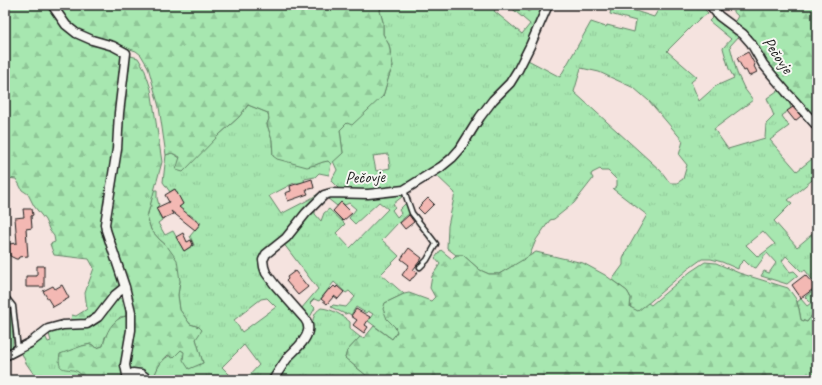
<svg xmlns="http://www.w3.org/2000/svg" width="822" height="385" font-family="Caveat,sans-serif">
	<defs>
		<pattern id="grass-tufts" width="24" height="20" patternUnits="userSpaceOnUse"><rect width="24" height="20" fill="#a7e7b0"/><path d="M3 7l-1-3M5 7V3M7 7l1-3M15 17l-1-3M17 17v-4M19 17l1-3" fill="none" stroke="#8fc697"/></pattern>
		<pattern id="forest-firs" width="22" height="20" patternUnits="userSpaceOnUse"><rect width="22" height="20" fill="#a7e7b0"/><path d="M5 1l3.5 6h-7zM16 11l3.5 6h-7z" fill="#8fc697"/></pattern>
	</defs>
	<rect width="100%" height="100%" fill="#f5e3df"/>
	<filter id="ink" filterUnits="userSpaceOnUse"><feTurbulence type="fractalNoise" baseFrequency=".025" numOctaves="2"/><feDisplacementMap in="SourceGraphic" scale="8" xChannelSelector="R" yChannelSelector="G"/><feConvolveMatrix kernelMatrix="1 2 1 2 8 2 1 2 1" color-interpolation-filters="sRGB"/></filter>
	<g filter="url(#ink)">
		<path fill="url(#grass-tufts)" stroke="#628266" fill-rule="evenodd" d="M381,5H499L494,11L522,34L530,24L508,5H523L528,12L537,5H547L523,58L455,152L408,186L376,191H341L331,181L337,170L333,161L343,153L340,130L347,123L383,96L389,76L393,66L389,45L383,34V22L380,11ZM388,154L390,168L376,171L373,156Z
			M612,5H624V6L629,9L654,17L661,5H690L698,9L702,7L708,13L703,17L700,18L667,51L697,77L691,82L699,101L716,86L734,78L729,69L723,48L731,39L709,21L715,15L741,34L730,46L737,73L744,88L753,100L714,129L728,149L765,138L766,124L774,116L767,98L780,89L788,98L791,108L782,116L789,126L770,140L797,171L817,155V176L788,200L792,203L774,221L797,247L817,230V286L805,270L802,272L786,256L782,261L790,272L794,271L798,275L787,284L761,276L764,271L769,273L776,263L767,253L756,268L750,266L744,260L739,265L738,269L722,262L711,259H702L688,269L638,312L630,307L631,298L627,291L612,280L623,265V259L627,250L647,215L613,189L617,186V180L608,171H602L600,169L592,173L591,175L593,178L592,180L574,203L554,219L550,220L536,240L529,257L499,274H489L480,270L463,255H456L447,248L448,226L455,193L435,174L446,166L526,59L560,77L591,22L606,27L607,25L634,32L636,21L610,14ZM581,68L599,72L634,88L649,101L683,141L679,155L687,165L683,179L677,183H670L661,171L574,92ZM763,231L775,244L758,257L746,245Z
			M248,105L268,113L269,119L267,124L272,140L273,156L315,165L322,162L328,161L331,164L329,175L319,173L315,177L304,179L305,183H294L269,196L281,214L310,199L321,192V195L261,263L302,319L306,331L271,380H245L259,365L244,345L222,367L235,380H153C159,361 163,358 181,350L203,363L196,339L199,327L190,324L180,310L178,295L180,281L167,246L160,240L151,230L147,217L154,190H157V198L159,205L156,208L162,220L158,223L165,235L173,231L184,251L194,245L190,236L201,223L189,214L188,216L178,208L183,204L174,189L170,192L163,182L166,155L172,153L180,158L220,134L239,117ZM267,298L276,307L242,332L234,320L261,299Z
			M402,193L403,196L393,204L395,207L392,210L397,217L401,213L399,210L406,203L410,213L398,223L382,240L399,256L381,274L404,294L385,303L387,319L395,327L397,332L392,339L368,321L373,314L368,311L366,313L356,307L351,315L348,313L345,314L331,307L333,305L346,307L355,297L349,291L346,293L334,282L319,301L314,299L310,303L315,308L310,317L307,316L301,309L318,289L283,243L311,212L315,211V214L321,221L324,213L329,209L345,224L336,233L350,248L388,209L379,202L355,224L349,218L356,209L349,203L345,205L341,202L337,206L327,198L328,196Z
			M812,291L816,293H817V309L807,322L801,320L799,309L797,302L801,299L807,306L811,303L805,297Z
			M118,297L121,298L125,306L126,316L120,317L105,337L103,346L97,348L91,344L82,346L77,371L88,380H44L40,375L35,376L26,363L21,351L45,336L48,342L51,341L49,334L61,328L90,327L96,324L101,319Z
			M321,308C332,309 342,315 350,322V329L360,337L347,351L345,358L372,380H276L312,326C313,319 314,312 321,308Z
			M5,312L13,313V346L11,350L5,353Z"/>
		<path fill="url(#forest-firs)" stroke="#628266" d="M5,5H49L61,20L123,55L115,148L103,228L119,279V286L109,296L93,319L76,323L71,319L72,315L76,316L87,309L85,293L94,268L89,259L54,255L50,244L55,242L54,236L50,231L45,220L34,206L28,194L22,190L19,184L16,179L8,178L5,176Z
			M56,5H381L380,11L383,22V34L389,45L393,66L389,76L383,96L352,125L347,123L340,130L343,153L331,164L328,161L323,162L315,165L307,167L277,159L273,156L272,140L267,124L269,119L268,113L248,105L239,117L220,134L183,172L176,170L180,157L172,153L166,155L159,107L148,67L141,55L136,51L130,49L113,42L75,32Z
			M713,5H817V118L812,115L794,96L734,23L738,16L726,5L718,12Z
			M131,56L138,58L144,68L151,89L162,162L147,217L151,230L160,240L167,246L177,260L180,281L178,295L180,310L190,324L199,327L202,330L196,339L203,363L189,369L183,360L184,352L181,350L173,358L168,355C160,362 156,370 153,380L140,370L129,369V362L134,341L135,325L127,282L110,227L109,217L119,167L123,106L128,62Z
			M441,250L452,259L456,255H463L480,270L489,274H499L536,252L583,263L605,275L627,291L631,298L630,307L638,311L648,303L651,305L690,272L705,262L716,263L739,273L788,288L796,299L799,309L801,320L807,322L817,309V380H372L345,358L347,351L360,337L362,338L365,337L374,326L392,339L397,332L395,327L387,319L383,309L385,303L404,294L409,293L431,301L435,297L430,288L432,276L440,264L435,258Z
			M126,316L129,330L125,380C119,380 92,381 88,380C84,378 81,374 78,372C68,366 56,375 60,354L82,346L91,344L97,348L103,346C106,333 112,319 126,316Z"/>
		<path fill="#f3b8b3" stroke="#1c1c1c" d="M748,52L755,65L754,66L757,72L749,76L746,70L744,71L737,58Z
			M793,107L801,116L795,121L787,111Z
			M312,179L314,188L306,190L308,194L288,201L285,193L291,191L290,186Z
			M175,189L183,204L179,207L200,224L195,230L171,211L173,214L162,219L156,208L169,202L165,195Z
			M428,198L434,204L424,214L418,208Z
			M341,202L352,213L343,221L333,211Z
			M23,209H32L33,215L31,216L32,228L26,229L28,256L19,257L18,259H16L10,256L9,244L17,243L15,218L24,217Z
			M409,215L414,222L405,229L400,223Z
			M183,233L187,242L191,240L193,245L184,251L176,237Z
			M409,248L422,258L413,270L418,272L413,278H412L410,281L402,275L409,265L401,259Z
			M37,266H44V287H26V276H37Z
			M295,271L308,287L298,295L286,281L288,279L287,277Z
			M805,275L816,287L801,298L792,285Z
			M62,285L69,298L53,307L43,291L53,286L55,289Z
			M334,286L336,288L337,286L344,292L338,299L334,296L327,304L321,299L329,289L330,290Z
			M356,309L370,317L365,325L368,327L364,333L353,325L357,320L351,316Z"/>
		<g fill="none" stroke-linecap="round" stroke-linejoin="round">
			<defs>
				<path id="lane" d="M404,190L407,199L412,213L436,244L427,260L420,267
					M5,296L13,306L18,349"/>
				<path id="street" d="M52,5L66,25L76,33L92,40L113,46L126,53L119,113L117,149L105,224L106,230L125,287L131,312V330L125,365L128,380
					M710,5L719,16L743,34L751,43L763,64L772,75L789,95L817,126
					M5,356L30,343L48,329L63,325L87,324L98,317L115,295L125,287
					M127,378L133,373L141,374L149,380
					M273,380C278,372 283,364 289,356C296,349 306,341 308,331C309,326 308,323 305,319L275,285L266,273L264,267L263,260L266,254L286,238L306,213L324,195L331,193L368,194L404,190L441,167L452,158L460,149L480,117L493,100L510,83L518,70L530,46L548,5"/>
			</defs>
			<use href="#lane" stroke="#1c1c1c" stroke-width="7"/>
			<use href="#street" stroke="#1c1c1c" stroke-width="11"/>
			<use href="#lane" stroke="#f6f6f2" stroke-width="4"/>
			<use href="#street" stroke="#f6f6f2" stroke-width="8"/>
		</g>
	</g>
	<g text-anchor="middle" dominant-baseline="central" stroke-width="4" stroke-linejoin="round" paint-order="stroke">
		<g font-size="17" fill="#1c1c1c" stroke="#f6f6f2">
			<text transform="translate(778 55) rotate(55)">Pečovje</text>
			<text transform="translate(365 177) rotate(-2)">Pečovje</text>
		</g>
	</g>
	<rect width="822" height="385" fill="none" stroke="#f6f6f2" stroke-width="20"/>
	<rect x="10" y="10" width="802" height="365" fill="none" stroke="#1c1c1c" stroke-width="1.5" filter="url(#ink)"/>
</svg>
